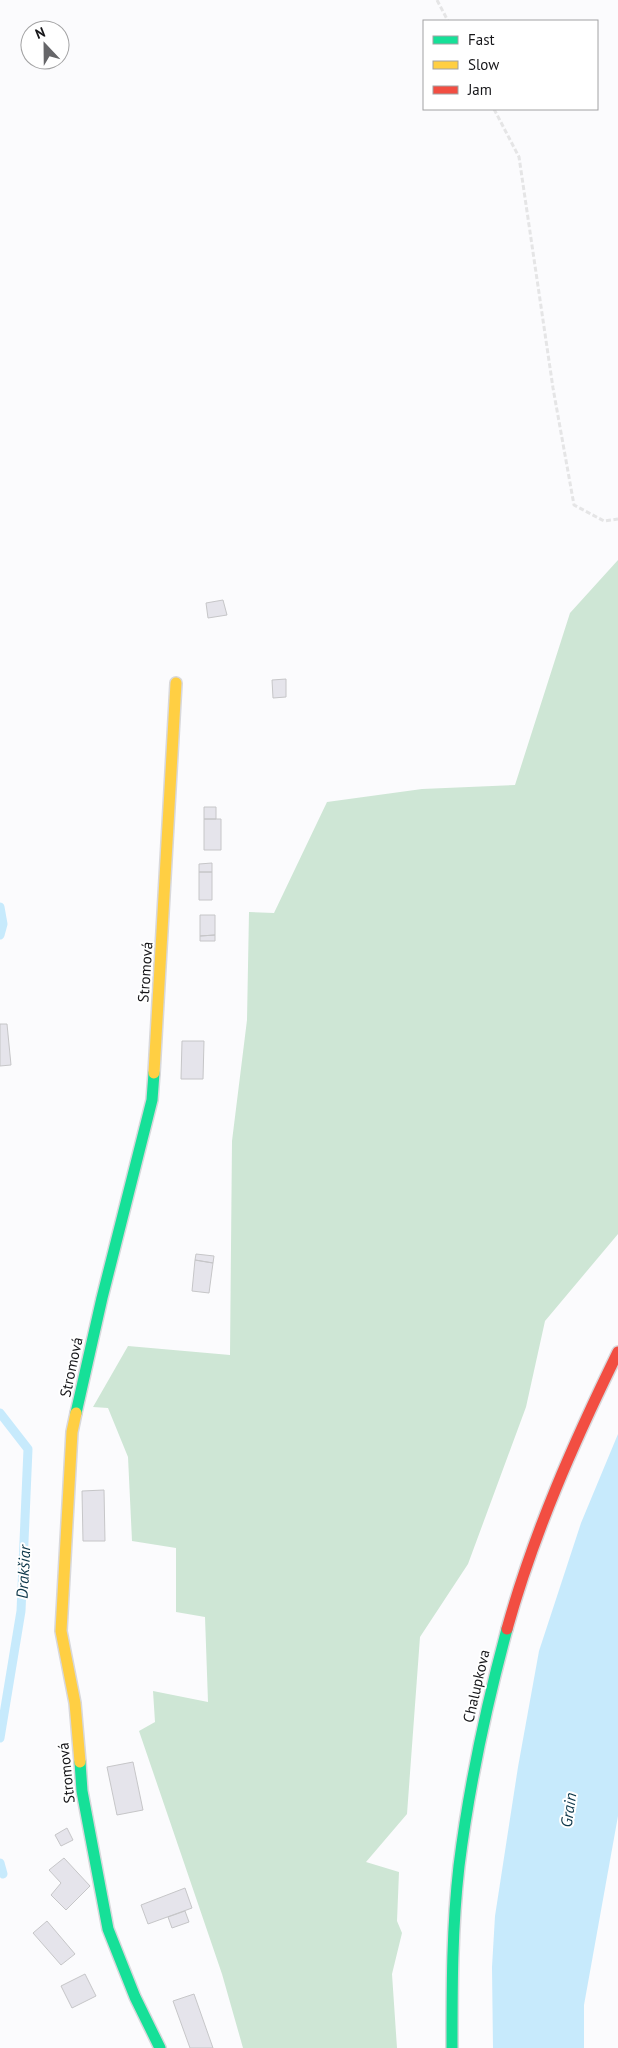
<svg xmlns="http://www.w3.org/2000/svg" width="618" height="2048" font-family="'PT Sans',sans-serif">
	<rect width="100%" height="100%" fill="#fbfbfd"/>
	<path fill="#cee6d5" d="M618,560V1234L545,1321L526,1407L468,1564L420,1637L407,1814L366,1862L399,1872L397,1921L402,1933L392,1974L397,2048H243L222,1974L139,1731L155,1722L153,1691L208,1702L205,1617L176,1612V1548L132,1541L128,1457L108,1408L93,1407L128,1346L230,1355L232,1141L247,1020L249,912L274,913L327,802L422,789L515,785L570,613Z"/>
	<path fill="#c7eafc" d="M618,1434V1816L584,2005V2048H493L492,1967L495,1916L518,1767L539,1651L581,1523Z"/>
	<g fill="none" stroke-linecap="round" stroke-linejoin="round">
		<path stroke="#c7eafc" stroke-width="9" d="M0,907L3,924L0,935
			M0,1413L28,1449L21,1611L0,1738
			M0,1863L3,1874"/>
	</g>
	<path fill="#e5e4eb" stroke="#c6c6c8" d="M223,600L227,615L208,618L206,603Z
		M286,679V697L273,698L272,680Z
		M204,807H216V819H204Z
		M204,819H221V850H204Z
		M212,863V872H199V864Z
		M199,872H212V900H199Z
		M200,915H215V935L200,936Z
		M215,935V941H200V936Z
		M0,1024H7L11,1065L0,1066Z
		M182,1041H204L203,1079H181Z
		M196,1254L214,1256L213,1263L195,1260Z
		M195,1260L213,1263L209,1293L192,1291Z
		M104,1490L105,1541H83L82,1491Z
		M133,1762L143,1810L117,1815L107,1767Z
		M67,1828L73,1840L61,1846L55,1835Z
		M64,1858L90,1886L66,1910L51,1895L61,1883L49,1870Z
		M185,1888L192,1908L148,1924L141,1905Z
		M185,1911L189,1922L172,1928L168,1917Z
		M47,1921L75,1954L61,1965L33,1933Z
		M85,1974L96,1996L72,2008L61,1986Z
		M194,1994L213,2048H190L173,2001Z"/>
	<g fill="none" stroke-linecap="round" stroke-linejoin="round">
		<defs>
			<path id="fast" d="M76,1413L102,1298L152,1100L154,1073
				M80,1762L82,1791L108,1929L135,1997L160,2048
				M452,2048C452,1987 452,1927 459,1866C469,1786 486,1707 507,1629"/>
			<path id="slow" d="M154,1073L176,683
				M76,1413L72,1432L61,1631L75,1703L80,1762"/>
			<path id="jam" d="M507,1629C534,1532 574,1442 618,1352"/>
		</defs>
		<use href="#fast" stroke="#d8d8db" stroke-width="14"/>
		<use href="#slow" stroke="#d8d8db" stroke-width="14"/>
		<use href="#jam" stroke="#d8d8db" stroke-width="14"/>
		<path stroke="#e5e5e6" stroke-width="3" stroke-dasharray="5 2.5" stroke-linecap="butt" d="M437,0L448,21
			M494,109L519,157L553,388L574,505L604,521L618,519"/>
		<use href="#fast" stroke="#16e098" stroke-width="11"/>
		<use href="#slow" stroke="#ffcf43" stroke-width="11"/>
		<use href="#jam" stroke="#f24e42" stroke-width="11"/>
	</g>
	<g text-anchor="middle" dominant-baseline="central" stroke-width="4" stroke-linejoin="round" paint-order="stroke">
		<g font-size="15" fill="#161619" stroke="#fff">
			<text transform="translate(145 972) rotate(-86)">Stromová</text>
			<text transform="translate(71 1367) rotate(-78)">Stromová</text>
			<text transform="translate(476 1686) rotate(-77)">Chalupkova</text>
			<text transform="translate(66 1773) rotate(-96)">Stromová</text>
		</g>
		<g font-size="16" font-style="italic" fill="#0e384a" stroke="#fff">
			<text transform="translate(23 1572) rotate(-87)">Drakšiar</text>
			<text transform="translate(568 1810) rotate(-82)">Grain</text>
		</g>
	</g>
	<rect x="423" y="20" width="175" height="90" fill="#ffffff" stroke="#a2a2a3"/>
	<rect x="433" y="36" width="25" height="8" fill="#16e098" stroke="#a2a2a3"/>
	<text x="468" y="45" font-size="15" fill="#161619">Fast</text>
	<rect x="433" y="61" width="25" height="8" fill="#ffcf43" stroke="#a2a2a3"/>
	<text x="468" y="70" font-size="15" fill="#161619">Slow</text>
	<rect x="433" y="86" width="25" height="8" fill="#f24e42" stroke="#a2a2a3"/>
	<text x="468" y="95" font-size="15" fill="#161619">Jam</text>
	<g transform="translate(45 45) rotate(338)"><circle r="24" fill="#ffffff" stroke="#a2a2a3"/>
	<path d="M0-4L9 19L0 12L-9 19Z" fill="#666669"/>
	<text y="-8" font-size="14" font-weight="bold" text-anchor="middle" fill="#161619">N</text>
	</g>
</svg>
